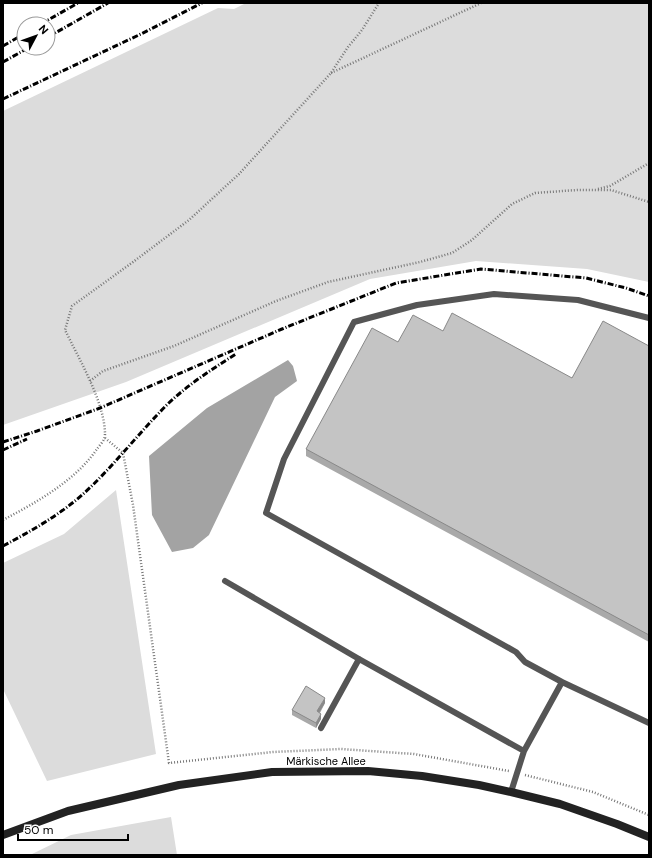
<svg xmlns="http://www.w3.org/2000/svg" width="652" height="858" font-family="'DM Sans',sans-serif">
	<rect width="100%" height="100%" fill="#fff"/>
	<path fill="#dcdcdc" d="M246,3H649V282L587,269L476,261L370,279L126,382L3,425V111L218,8L234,9Z
		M116,490L156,754L47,781L3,689V563L64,534Z
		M171,817L177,855H30L71,835Z"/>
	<path fill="#a3a3a3" d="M288,360L293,366L297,381L275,397L209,535L193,548L172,552L152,515L149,456L207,408Z"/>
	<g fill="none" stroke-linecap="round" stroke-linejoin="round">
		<path stroke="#777" stroke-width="2.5" stroke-dasharray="1 2" stroke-linecap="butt" d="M331,73L481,3
			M598,189L610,186L649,163
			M90,381L103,371L174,346L276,301L328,282L420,262L452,253L472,240L512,204L535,193L577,190H611L649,202
			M105,438L123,453L133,505L169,763L273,752L341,749L414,754L509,771
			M3,520C37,502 75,481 97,449C99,446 103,442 104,439C105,437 105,434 105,433C104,401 79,359 65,330L72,306L133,262L189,220L239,174L331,73L348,47L362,30L379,3
			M525,775L593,792L649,815"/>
		<path stroke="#555" stroke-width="6" d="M225,581L359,659L524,751L511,792
			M562,682L525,662L516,652L266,513L284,459L354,322L417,305L494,294L578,300L649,318
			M321,728L359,659
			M524,751L562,682L649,723"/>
		<path stroke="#222" stroke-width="8" d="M3,835L68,811L179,785L272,772L368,771L422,776L479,785L511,792L560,804L617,824L649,837"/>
		<path stroke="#000" stroke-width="3" stroke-dasharray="6 2 1 2" stroke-linecap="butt" d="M41,24L78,3
			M48,37L108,3
			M3,46L24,34
			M3,62L28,48
			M3,99L141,34L202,3
			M3,442L37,431L100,408L282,329L396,283L481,269L586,278L626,288L649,296
			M3,450L27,439
			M3,546C31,531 58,516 82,495C110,470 133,440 159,413C181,389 209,371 236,354"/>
	</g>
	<path fill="#a9a9a9" d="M443,331L572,378L649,346V642L306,456V449L398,342Z
		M325,703L320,713L321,719L316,728L292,715V710Z"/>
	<path fill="#898989" d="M325,698V703L317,716V711Z
		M321,714V719L316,728V723Z"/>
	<path fill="#c4c4c4" stroke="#898989" d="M452,313L572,378L603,321L649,346V635L306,449L372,328L398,342L413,315L443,331Z
		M306,686L325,698L317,711L321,714L316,723L292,710Z"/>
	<g text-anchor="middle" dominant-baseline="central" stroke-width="3" stroke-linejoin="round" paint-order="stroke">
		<g font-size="11" fill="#000" stroke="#fff">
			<text x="326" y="761">Märkische Allee</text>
		</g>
	</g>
	<rect width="652" height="858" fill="none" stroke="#000000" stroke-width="8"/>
	<g transform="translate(36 36) rotate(49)"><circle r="19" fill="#ffffff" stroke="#999999"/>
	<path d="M0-3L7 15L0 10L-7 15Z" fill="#000000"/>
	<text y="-6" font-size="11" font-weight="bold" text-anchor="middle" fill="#000000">N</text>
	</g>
	<path d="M18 834v6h110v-6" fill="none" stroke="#000000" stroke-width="2"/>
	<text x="24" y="834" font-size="12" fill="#000000" stroke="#ffffff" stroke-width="3" paint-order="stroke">50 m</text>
</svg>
